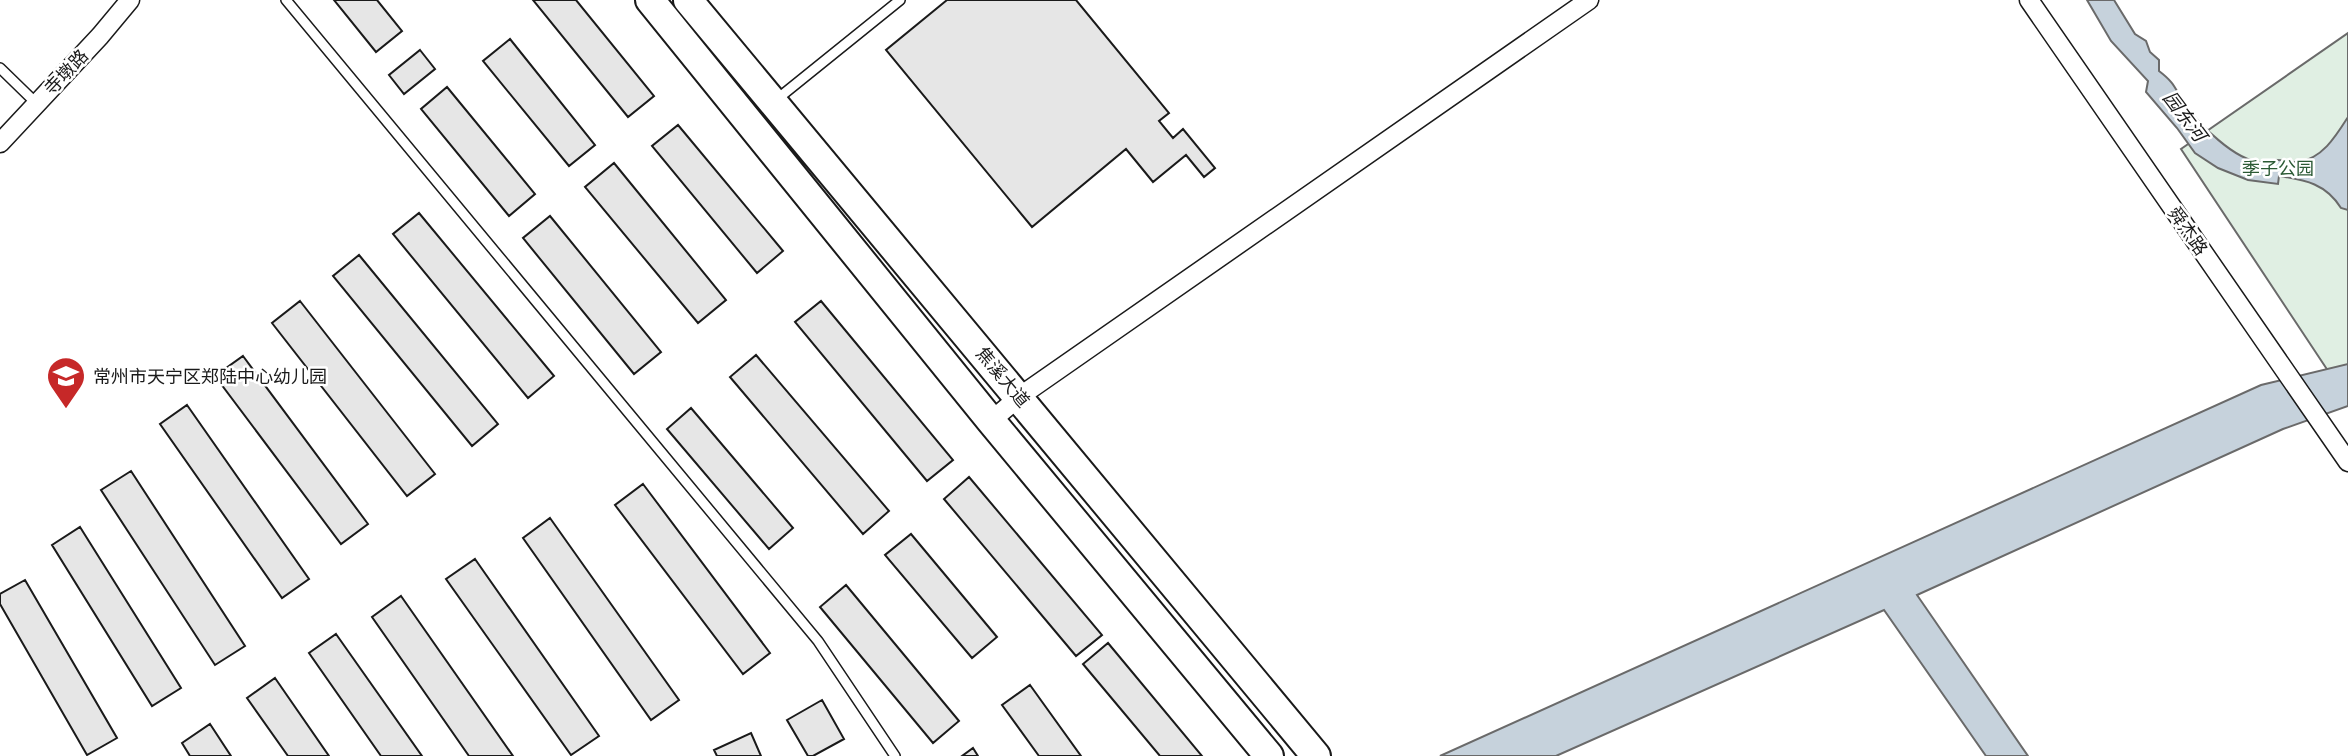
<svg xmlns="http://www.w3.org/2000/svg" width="2348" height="756" font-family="'PT Sans Narrow','Noto Sans SC',sans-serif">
	<rect width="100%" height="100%" fill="#fff"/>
	<path fill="#e0efe3" stroke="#6a6a6a" stroke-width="2" d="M2348,33V401L2181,149Z"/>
	<path fill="#c6d2dc" stroke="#6a6a6a" stroke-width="2" d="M2087,0H2114L2135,34L2146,41L2150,52L2159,60V71C2176,84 2174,88 2185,104C2199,124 2235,161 2261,162C2266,162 2272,160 2277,160C2284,160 2291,163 2298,162C2322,159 2336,136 2348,117V210L2341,208C2326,184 2306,180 2279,176L2278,184L2248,180L2218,168L2195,153L2177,128L2146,92L2148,81L2111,41Z
		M2348,364V406L2283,429L1917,595L2028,756H1986L1884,610L1556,756H1440L2261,385Z"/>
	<path fill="#e6e6e6" stroke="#1a1a1a" stroke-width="2" d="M334,0H377L402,31L376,52Z
		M533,0H576L654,96L628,117Z
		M947,0H1076L1169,113L1159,121L1173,138L1183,129L1215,168L1204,177L1186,155L1153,182L1126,149L1032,227L886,50Z
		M510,39L595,145L569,166L483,61Z
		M420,50L435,69L404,94L389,75Z
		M447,87L535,194L509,216L421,109Z
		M678,125L783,251L757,273L652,146Z
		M614,163L726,300L698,323L585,187Z
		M419,213L554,376L528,398L393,234Z
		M550,216L661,352L634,374L523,238Z
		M359,255L498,424L472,446L333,276Z
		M300,301L435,474L407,496L272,323Z
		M821,301L953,460L927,481L795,322Z
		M756,355L889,511L863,534L730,377Z
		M243,356L368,524L341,544L215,376Z
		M187,405L309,579L282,598L160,424Z
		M691,408L793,528L769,549L667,429Z
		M131,471L245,646L215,665L101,490Z
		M969,477L1102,635L1076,656L944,499Z
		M643,484L770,653L743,674L615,505Z
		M550,518L679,700L651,720L523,538Z
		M80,527L181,688L152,706L52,545Z
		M911,534L997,637L972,658L885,555Z
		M475,559L599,736L571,755L446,579Z
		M25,580L117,738L87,755L0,604V594Z
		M846,585L959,721L933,743L820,607Z
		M401,596L513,756H469L372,617Z
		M336,634L422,756H381L309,653Z
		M1108,643L1202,756H1160L1083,664Z
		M275,678L329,756H288L247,698Z
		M1030,685L1081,756H1039L1002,705Z
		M822,700L844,739L813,756H808L787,720Z
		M210,724L231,756H190L182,743Z
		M751,733L761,756H717L714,750Z
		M973,748L978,756H962Z"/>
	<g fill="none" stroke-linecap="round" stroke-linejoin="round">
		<defs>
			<path id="lane" d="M286,0L818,641L895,756
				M0,68L37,104
				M776,100L900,0"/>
			<path id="street" d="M2029,0L2348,462
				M0,143L100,36L130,0
				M991,421L1019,397L1589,0"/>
			<path id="primary" d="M650,0L991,421L1269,756
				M688,0L1316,756"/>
		</defs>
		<use href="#lane" stroke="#1a1a1a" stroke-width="12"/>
		<use href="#street" stroke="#1a1a1a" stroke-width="21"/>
		<use href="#primary" stroke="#1a1a1a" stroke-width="32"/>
		<use href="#lane" stroke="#fff" stroke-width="9"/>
		<use href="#street" stroke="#fff" stroke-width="18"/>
		<use href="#primary" stroke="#fff" stroke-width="28"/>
	</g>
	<defs>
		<symbol id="school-pin" viewBox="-11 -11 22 30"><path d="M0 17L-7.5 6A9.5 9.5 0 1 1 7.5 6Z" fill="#c62828" stroke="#fff"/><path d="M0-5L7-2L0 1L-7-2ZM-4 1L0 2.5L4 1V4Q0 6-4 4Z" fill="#fff"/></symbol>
	</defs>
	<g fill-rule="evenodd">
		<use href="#school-pin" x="44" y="354" width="44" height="60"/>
	</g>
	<g text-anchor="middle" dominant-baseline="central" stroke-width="5" stroke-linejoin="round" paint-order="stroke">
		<g font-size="18" fill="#1a1a1a" stroke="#fff">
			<text transform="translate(66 72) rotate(-47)">寺墩路</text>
			<text transform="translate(2188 231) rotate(55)">舜杰路</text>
			<text transform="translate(1003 377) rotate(50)">焦溪大道</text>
		</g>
		<g font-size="18" fill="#2b5a34" stroke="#fff">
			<text x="2278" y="168">季子公园</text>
		</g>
		<g font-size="18" fill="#1a1a1a" stroke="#fff" text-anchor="start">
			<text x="93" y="376">常州市天宁区郑陆中心幼儿园</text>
		</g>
		<g font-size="19" font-style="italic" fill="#1a1a1a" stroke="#fff">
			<text transform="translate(2185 116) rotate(53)">园东河</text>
		</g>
	</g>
</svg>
